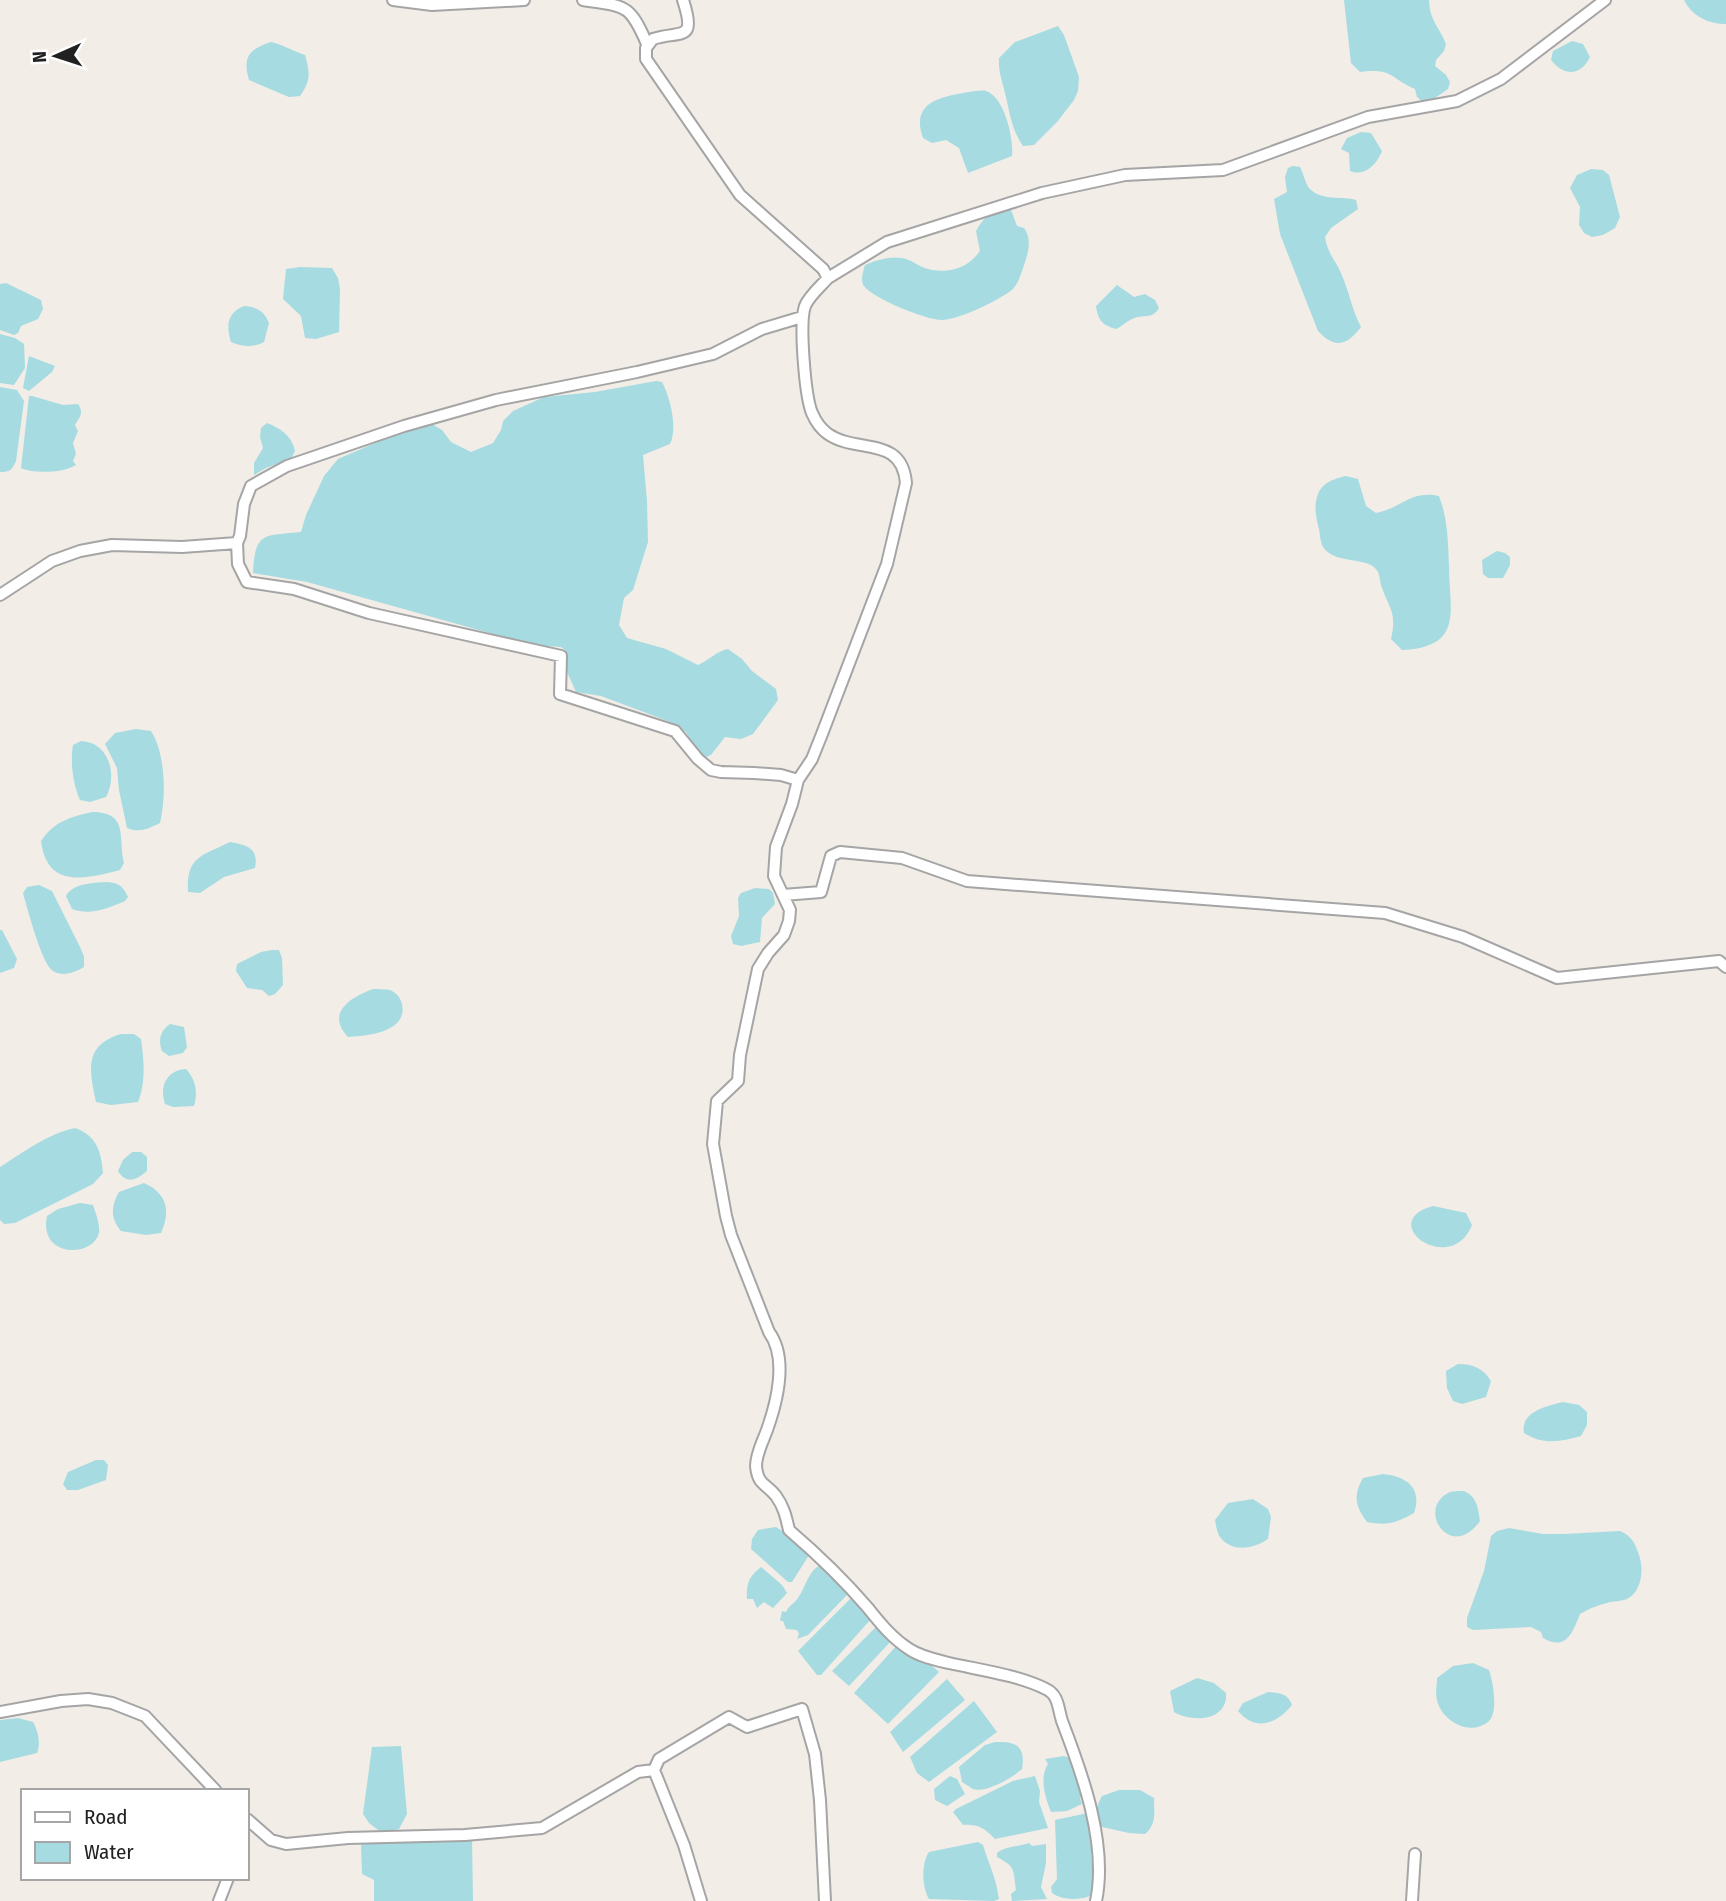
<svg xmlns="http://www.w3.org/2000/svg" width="1726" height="1901" font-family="'Fira Sans Condensed',sans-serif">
	<rect width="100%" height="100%" fill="#f2ede7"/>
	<path fill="#a6dbe1" d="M1344,0H1429C1430,22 1439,26 1446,44L1444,51L1436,60L1435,66L1446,75L1450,82L1448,89L1432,100L1422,101L1417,97L1415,89C1389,78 1394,68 1360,72L1351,63Z
		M1684,0H1726V24C1708,24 1692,16 1684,0Z
		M1058,26L1064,35L1079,77L1078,91L1074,100L1057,122L1034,145L1023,146C1012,130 1010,115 1006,97C1003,83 998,72 999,58L1015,42Z
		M1572,41L1583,44L1590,57C1580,77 1564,76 1551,60L1553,51Z
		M271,42C284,45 293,51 305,55C310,72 311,81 300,96L289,97L249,80C242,56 250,49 271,42Z
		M975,91C979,91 983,90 986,91C1005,97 1014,140 1012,156L968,173L959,148L946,140L932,143L923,138C909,99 946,96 975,91Z
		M1361,132L1371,133L1382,151C1377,164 1365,177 1350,171L1349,153L1341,149L1347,138Z
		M1293,166L1300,167C1304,174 1305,184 1310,189C1322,201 1342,196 1356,200L1358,209L1331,228L1325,237C1327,252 1335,260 1341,273C1349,291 1352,310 1361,327C1346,346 1335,349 1318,331L1280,234L1274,199L1287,192L1285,177L1288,168Z
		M1591,169L1603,170L1609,175L1620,217L1615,228L1603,235L1592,237L1584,233L1579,225L1580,207L1570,188L1577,175Z
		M1003,210H1011L1017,226L1024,228C1031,237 1029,249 1026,259C1023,268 1019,283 1013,289C1000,300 960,319 943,320C928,321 872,298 864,286C860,280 863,272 865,265C877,260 890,256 902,258C909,259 916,264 922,267C943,275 966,271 980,251L976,231C983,218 989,213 1003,210Z
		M300,267L332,268L338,278L340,289L339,332L316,339L305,338L301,316L283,299L286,269Z
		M6,283L41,300L43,309L38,319L21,326L18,333L14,335L0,330V284Z
		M1117,285L1134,297L1145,294L1155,300L1159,308C1153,318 1148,315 1138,317C1130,318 1123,326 1116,329C1102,325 1098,320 1096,306Z
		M244,306C257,307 264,311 269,323L264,342C252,348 243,347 231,342C226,325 227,313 244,306Z
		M0,334L15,338L24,344L25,368L14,385L0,383Z
		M29,356L55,366L52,372L29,391L23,388Z
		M656,381L662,382C670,397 678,428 670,444L643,455L647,501L648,542L633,590L624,598L619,625L627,638L666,649L698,665C709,660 717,651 728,649L742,659L752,671L776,689L778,700L753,734L741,739L725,737L711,755L706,757L698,751L686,732L673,723L601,696L576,692L567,672V652L561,647L532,645L307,582L253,573C255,531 264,536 301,532L306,515L324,476L338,459L410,428L432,424L442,430L451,442L471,452L493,443L501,430L503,421L513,411L544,397L595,392Z
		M0,387L17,390L24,401L16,461C12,470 10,472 0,472Z
		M29,396H32L63,405L78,404C84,413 80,416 75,425L78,431L73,443L76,454L73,461L76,465C63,473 34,474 21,468Z
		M267,423C280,428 292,436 295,451L291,459L266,468L254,475V463L263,448L260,437L261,428Z
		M1346,476L1358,479L1366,506L1376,513C1402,508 1410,490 1439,496C1448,519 1448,543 1449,567C1449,609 1465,647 1402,650L1391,639C1397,613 1390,610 1382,588C1380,583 1380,576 1378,572C1370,555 1332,566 1322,545C1320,540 1320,534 1319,529C1316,518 1314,507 1317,497C1321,483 1333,479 1346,476Z
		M1497,551L1505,553L1510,557V565L1503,578H1488L1483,574L1482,560Z
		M136,729L151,731C166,754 166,798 160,823C148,829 139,833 127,828L119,790L117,768L105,744L115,733Z
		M81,741C109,742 118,775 106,797L90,802L80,800C73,785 70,761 73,745Z
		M92,812C129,812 118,837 124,863L120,870C85,879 47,889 41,841C54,821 71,817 92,812Z
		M230,842C247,845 259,848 255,868L224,877L200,893L188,892C186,856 202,856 230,842Z
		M107,882C119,883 123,886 128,897L125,901C109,908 90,916 72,909L66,896C73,883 93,883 107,882Z
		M39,885L52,891L81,949L84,957V967C74,973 58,979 49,967C39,952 28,911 23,893L27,887Z
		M755,888L769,889L773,893L775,904L762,918L760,942L741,946L733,944L731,936L739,916L738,898L741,893Z
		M0,930H2L17,959L14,968L0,973Z
		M272,950H279L282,958L283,985L275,994L269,996L262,990L247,988L236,971L237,964L261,952Z
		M373,989C378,989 385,989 390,990C403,995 407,1013 397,1023C386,1034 363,1036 348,1037C326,1013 349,998 373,989Z
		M170,1024L184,1027L187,1047L183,1053L169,1056L162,1051C158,1040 160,1031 170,1024Z
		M121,1034H134L141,1039C144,1060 146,1082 138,1102L111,1105L96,1102C89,1070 84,1045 121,1034Z
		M186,1069C196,1080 198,1092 194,1106L173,1107L165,1104C159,1086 167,1070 186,1069Z
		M75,1128C97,1136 101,1151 103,1173L93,1184L15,1223L4,1224L0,1220V1167C24,1152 47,1134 75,1128Z
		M132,1152H141L147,1157V1171C136,1180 127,1185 118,1171L123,1160Z
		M144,1183C167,1193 171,1211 161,1233L146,1235L121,1231C110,1218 111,1206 119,1192Z
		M80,1203L93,1205C96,1214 100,1224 99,1233C93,1258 38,1258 47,1216L58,1209Z
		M1433,1206L1466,1213L1472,1225C1451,1278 1374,1222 1433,1206Z
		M1458,1364C1473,1364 1483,1368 1491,1381L1486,1397L1462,1404L1453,1401L1447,1388L1446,1371Z
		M1563,1402L1579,1405L1587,1412V1425L1581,1436C1560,1442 1543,1445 1524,1433C1520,1412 1546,1406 1563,1402Z
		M96,1460H104L108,1465L106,1480L78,1490H67L63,1484L68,1472Z
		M1383,1474C1405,1476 1423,1487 1414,1513C1396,1523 1387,1526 1367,1522C1355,1506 1353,1495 1363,1478Z
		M1464,1491C1477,1497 1478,1507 1480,1521C1451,1562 1416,1510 1448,1493C1452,1491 1459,1491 1464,1491Z
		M1253,1499L1268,1509L1271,1517L1268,1539C1254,1549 1232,1553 1220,1537C1217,1533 1216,1525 1215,1520L1228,1503Z
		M776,1527L797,1540L811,1552L792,1582H788L751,1549L752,1539L758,1530Z
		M1509,1528L1543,1534H1564L1620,1531C1632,1536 1635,1543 1639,1555C1644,1569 1642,1592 1627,1599C1622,1601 1615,1601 1610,1602C1599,1605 1590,1608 1580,1614C1573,1631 1567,1652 1543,1638L1541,1632L1531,1627L1473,1630L1467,1627V1618L1484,1571L1491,1536L1497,1531Z
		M822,1564L848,1594L808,1635L797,1639L799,1634L797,1630L786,1629L783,1621H780L782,1611L786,1612C789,1605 794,1604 798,1598C806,1587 808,1570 822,1564Z
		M761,1567L782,1585L787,1593L773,1608L764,1602L757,1608L753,1599H747C746,1584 749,1576 761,1567Z
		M852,1597L871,1619L821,1675H817L798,1651Z
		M877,1626L892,1640L849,1686L832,1671Z
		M898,1644L928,1662L939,1672L888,1724L854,1693Z
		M1473,1663L1489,1670C1493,1682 1499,1713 1488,1722C1469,1737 1441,1720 1437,1700C1435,1693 1437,1685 1437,1678L1453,1666Z
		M1197,1678L1214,1683L1226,1693C1228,1721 1193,1723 1174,1712L1170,1691Z
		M947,1679L965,1700L903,1752L890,1732Z
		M1268,1692C1279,1693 1288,1693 1292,1705C1276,1724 1256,1732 1238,1711L1243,1703Z
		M974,1701L997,1732L929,1782L917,1773L910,1757Z
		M18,1718L33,1722C38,1731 41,1743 37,1753L0,1762V1720Z
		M995,1742C1016,1741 1026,1746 1022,1769C1011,1778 988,1793 973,1789C971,1788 964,1783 962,1782L959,1767L985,1745Z
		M401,1746L407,1814L399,1829L382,1833L369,1823L363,1814L372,1747Z
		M1064,1756L1075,1760L1083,1795L1080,1798L1082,1804L1067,1811L1051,1812C1045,1797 1039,1778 1048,1764L1045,1759Z
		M950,1776L957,1779L965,1794L947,1806L935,1800L934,1789Z
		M1035,1776L1040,1791L1039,1802L1048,1828L995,1839C984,1828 978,1824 963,1825L953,1812L956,1809L1013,1781Z
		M1119,1790H1140L1154,1798C1154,1812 1157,1824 1145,1834L1129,1833L1102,1827C1094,1815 1096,1807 1102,1796Z
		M1088,1813C1092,1840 1090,1865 1096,1892C1087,1901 1062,1901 1052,1893L1051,1887L1057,1879L1055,1820Z
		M472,1838L473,1901H374V1880L362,1874L361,1846L364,1840Z
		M978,1842L983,1845C989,1865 996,1877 999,1899L994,1901L929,1899C922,1887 921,1864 929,1852Z
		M1029,1843L1032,1846L1046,1844V1863L1041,1887L1047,1899L1012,1901L1011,1894L1016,1890C1013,1869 1016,1867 997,1857V1853C1005,1846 1018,1847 1029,1843Z"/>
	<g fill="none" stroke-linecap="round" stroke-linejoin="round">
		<defs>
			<path id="street" d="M393,0L432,5L524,0
				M583,0C625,7 629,2 647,44
				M683,0C697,43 681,30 653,39L646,48V59L740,195L823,269L828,278C821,286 809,296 805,306C799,323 805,396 812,413C815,420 821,429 828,434C857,454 902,435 906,483L887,564L822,734L812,759L798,780L792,804L776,847L774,876L790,910L789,921L784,935L768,953L758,969L740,1055L738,1081L717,1101L713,1144L726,1216L731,1235L769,1332C788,1358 777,1402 767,1430C763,1441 756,1454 756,1466C758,1486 766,1483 776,1496C784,1507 786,1517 789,1530C817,1554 844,1580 868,1608C881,1624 892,1638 909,1649C921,1657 936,1660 949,1663C980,1670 1018,1675 1046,1689C1059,1695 1058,1709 1062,1721C1082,1773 1108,1844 1096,1901
				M828,278L887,242L1042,193L1125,175L1223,170L1368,117L1457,101L1501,79L1605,0
				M0,595L52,561L80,551L112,545L182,547L237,543
				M798,780L781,775L754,773L721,772L711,770L698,759L675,731L560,694L561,656L369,613L294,589L247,582L238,564L237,543L240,536L244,504L251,486L287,466L404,426L496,400L637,372L713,354L762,329L802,317
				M783,895L821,892L831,856L840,852L902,858L967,881L1385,913L1463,937L1557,978L1719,961L1726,967
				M0,1712L61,1701L88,1699L112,1703L145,1716L216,1791
				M654,1770L659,1759L729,1717L747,1727L802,1709L815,1754L820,1800L825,1901
				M247,1819L271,1840L286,1844L348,1838L465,1835L542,1828L638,1772L654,1770L684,1845L701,1901
				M219,1901L228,1878
				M1412,1901L1415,1854"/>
		</defs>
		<use href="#street" stroke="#a5a5a5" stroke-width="14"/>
		<use href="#street" stroke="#fff" stroke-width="10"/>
	</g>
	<rect x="21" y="1789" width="228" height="91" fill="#ffffff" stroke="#a6a6a6" stroke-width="2"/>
	<rect x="35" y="1812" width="35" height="10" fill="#ffffff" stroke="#a6a6a6" stroke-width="2"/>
	<text x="84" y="1824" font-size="21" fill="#212121">Road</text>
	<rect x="35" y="1842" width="35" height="21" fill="#a6dbe1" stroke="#a6a6a6" stroke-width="2"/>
	<text x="84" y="1859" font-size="21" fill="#212121">Water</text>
	<g transform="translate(56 56) rotate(267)" stroke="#ffffff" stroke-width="5" paint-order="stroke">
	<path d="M0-5L12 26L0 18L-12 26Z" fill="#212121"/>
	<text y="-10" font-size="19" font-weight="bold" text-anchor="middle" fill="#212121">N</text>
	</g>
</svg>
